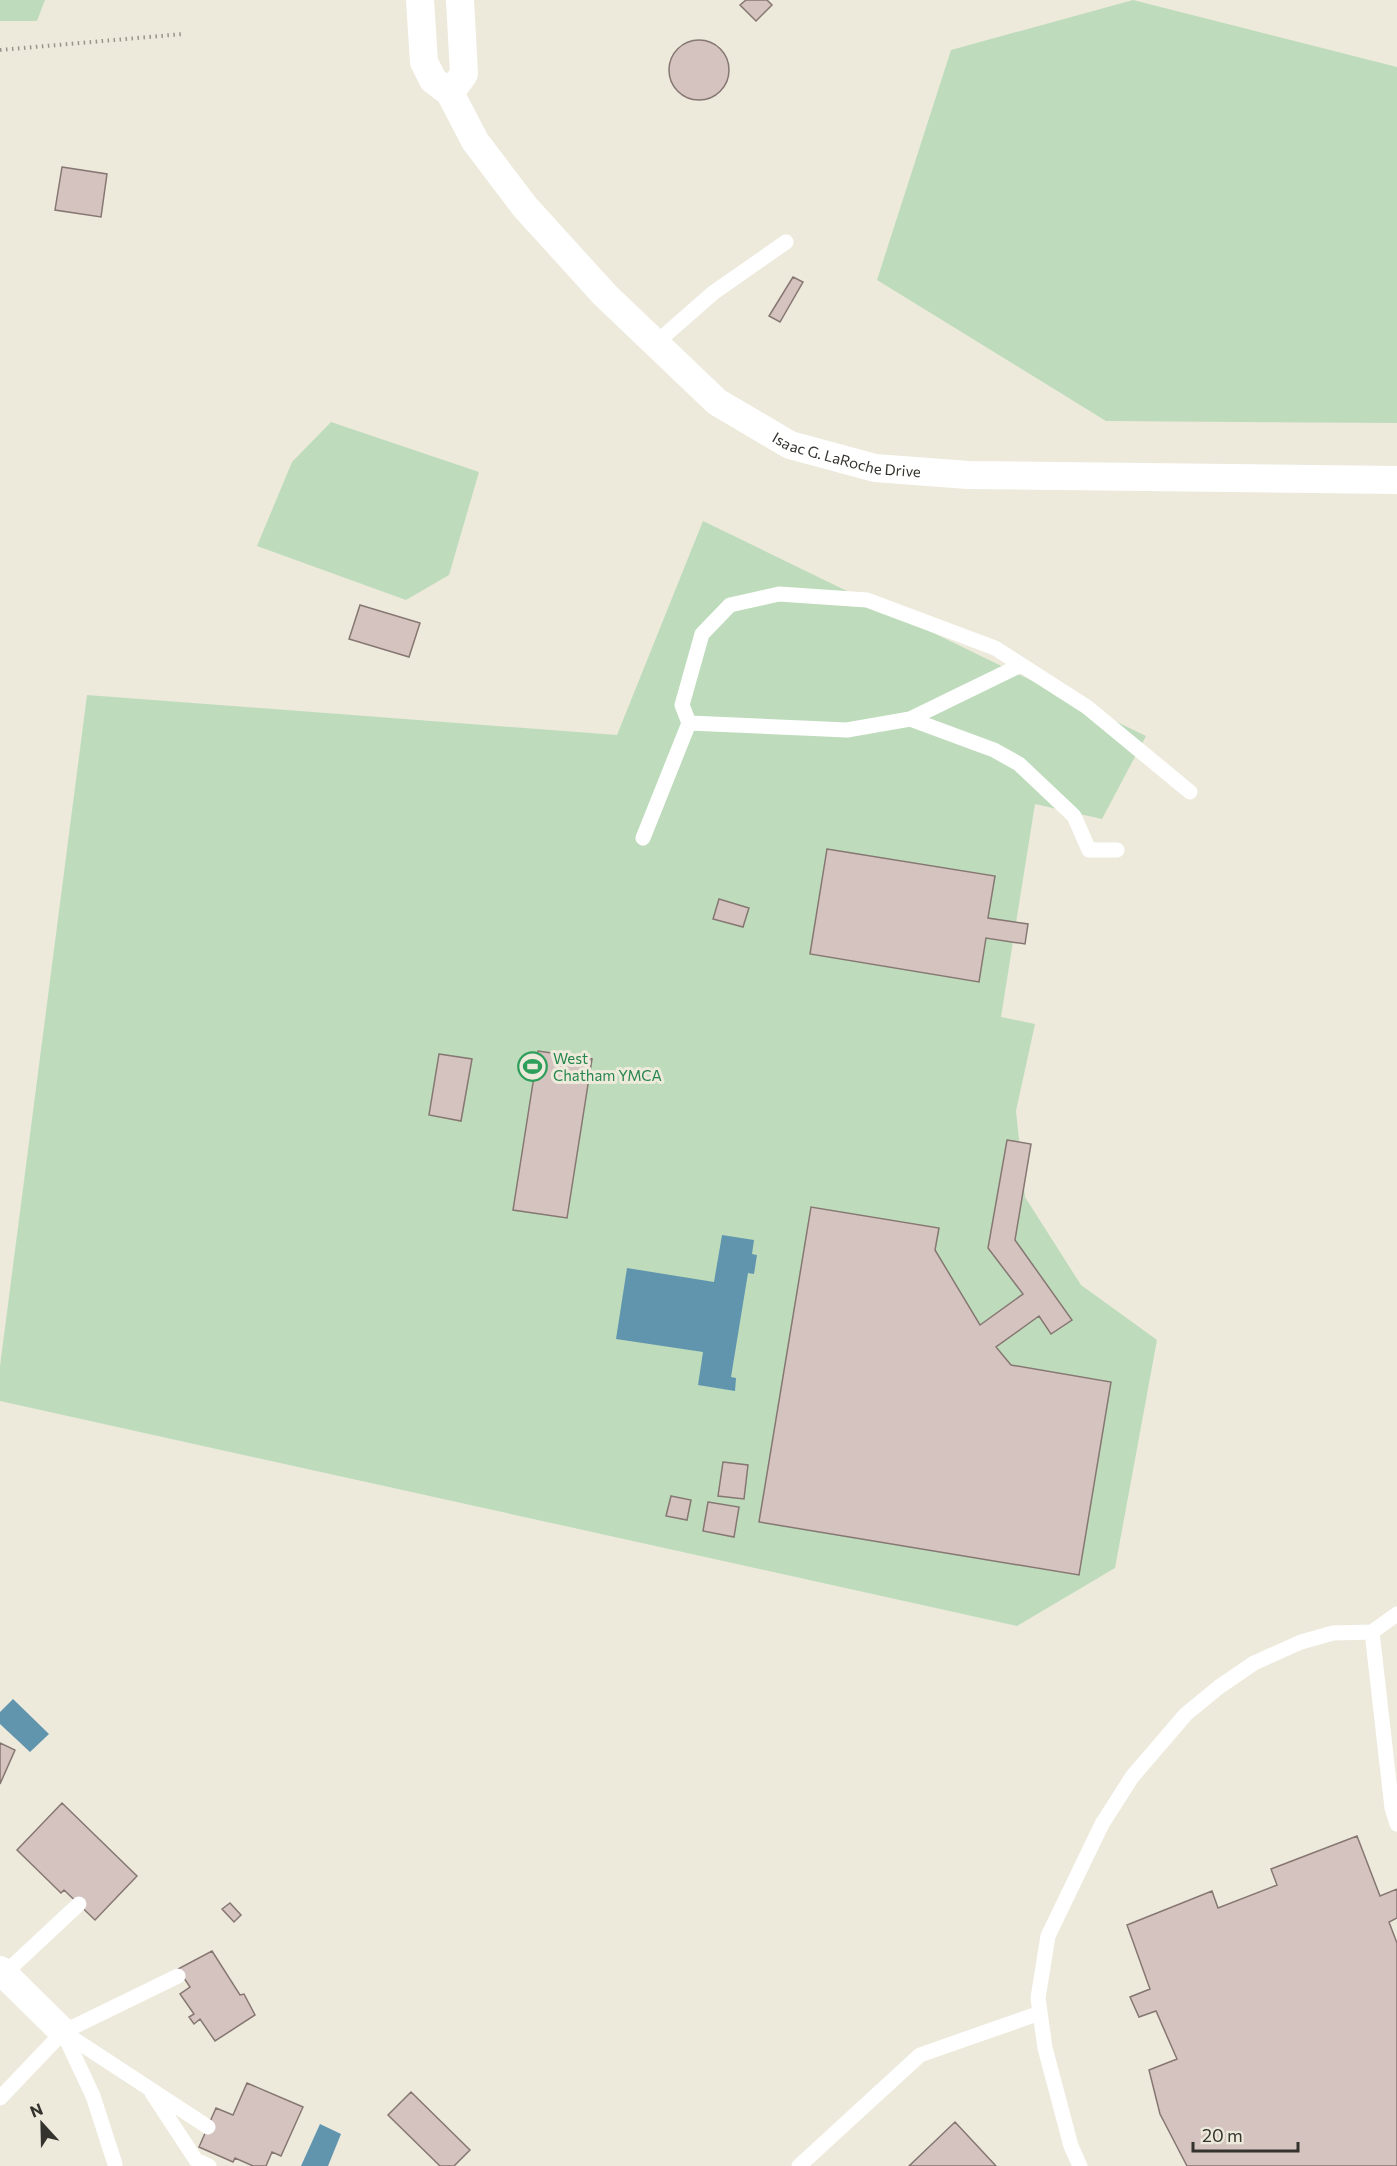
<svg xmlns="http://www.w3.org/2000/svg" width="1397" height="2166" font-family="Commissioner,sans-serif">
	<rect width="100%" height="100%" fill="#edeadc"/>
	<path fill="#bedcbc" d="M0,0H45L37,21H0Z
		M1133,0L1397,67V423L1106,421L877,280L951,50Z
		M331,422L479,472L449,575L406,600L257,546L292,462Z
		M703,521L1146,736L1102,819L1035,804L1001,1017L1035,1024L1016,1111L1025,1197L1081,1285L1157,1340L1115,1568L1017,1626L0,1401V1366L87,695L617,735Z"/>
	<path fill="#6195ad" d="M722,1235L754,1240L752,1254L757,1255L754,1274L748,1273L731,1377L736,1378L735,1391L698,1385L703,1352L616,1339L627,1268L714,1282Z
		M13,1699L49,1734L30,1752L0,1724V1712Z
		M320,2124L341,2134L328,2166H301Z"/>
	<path fill="#d4c3bf" stroke="#867773" stroke-width="1.5" d="M746,0H767L772,5L756,21L740,5Z
		M669 70a30 30 0 1 1 60 0a30 30 0 1 1-60 0Z
		M62,167L107,174L101,217L55,210Z
		M793,277L803,282L780,322L769,316Z
		M360,605L420,623L409,657L349,639Z
		M827,849L995,876L988,918L1028,924L1025,944L986,938L979,982L810,954Z
		M719,899L749,908L743,927L713,919Z
		M538,1051L592,1059L567,1218L513,1210Z
		M439,1054L472,1059L461,1121L429,1115Z
		M1007,1140L1031,1144L1015,1240L1072,1320L1051,1334L1039,1316L996,1347L1011,1365L1111,1382L1079,1575L759,1522L811,1207L939,1228L935,1250L980,1325L1023,1294L988,1248Z
		M723,1462L748,1465L744,1499L718,1496Z
		M671,1496L691,1500L687,1520L666,1516Z
		M708,1502L739,1507L734,1537L703,1531Z
		M0,1743L15,1750L0,1784Z
		M62,1803L137,1876L95,1920L64,1890L61,1893L17,1850Z
		M1357,1836L1380,1896L1397,1889V1918L1389,1922L1397,1943V2166H1187L1160,2114L1149,2070L1177,2059L1156,2011L1139,2017L1130,1997L1150,1989L1127,1925L1212,1891L1218,1908L1277,1885L1271,1869Z
		M230,1903L241,1915L234,1922L222,1909Z
		M212,1951L240,1995L244,1994L255,2015L215,2041L200,2019L194,2024L189,2017L194,2014L180,1994L190,1987L178,1969Z
		M247,2083L303,2107L281,2156L272,2152L266,2166H253L235,2158L233,2162L199,2147L216,2108L233,2115Z
		M411,2092L470,2150L454,2166H440L388,2115Z
		M955,2122L996,2166H909Z"/>
	<g fill="none" stroke-linecap="round" stroke-linejoin="round">
		<path stroke="#96948b" stroke-width="4" stroke-dasharray="1.5 4.5" stroke-linecap="butt" d="M0,50L183,34"/>
		<path stroke="#fff" stroke-width="15" d="M656,343L713,293L786,242
			M910,719L994,750L1019,764L1074,816L1089,850H1117
			M689,723L847,730L910,719L1021,665
			M643,838L689,723L682,705L702,634L730,605L779,594L867,600L995,648L1087,707L1190,792
			M1372,1632L1392,1808L1397,1824
			M4,1974L79,1904
			M63,2032L208,2127
			M63,2032L93,2096L115,2164
			M152,2093L196,2160L209,2166
			M0,2098L63,2032L178,1976
			M799,2166L920,2055L1040,2013
			M1080,2166L1071,2146L1045,2048L1038,1998L1048,1936L1102,1824L1132,1777L1186,1714L1219,1687L1254,1663L1301,1642L1333,1633L1372,1632L1397,1614"/>
		<g stroke="#fff" stroke-width="28">
			<path id="s1" d="M420,0L424,62L433,80L450,93L475,141L525,207L605,295L717,402L790,445L875,468L968,475L1397,480"/>
			<path d="M450,93L464,74L460,0"/>
			<path d="M0,1970L63,2032"/>
		</g>
	</g>
	<defs>
		<symbol id="stadium-ring" viewBox="-11 -11 22 22"><circle r="9.5" fill="#edeadc" stroke="#2e9e5b" stroke-width="1.5"/><path d="M0-5a6.5 5 0 1 0 0 10a6.5 5 0 1 0 0-10ZM-3.5-1.8h7v3.6h-7Z" fill="#2e9e5b"/></symbol>
	</defs>
	<g fill-rule="evenodd">
		<use href="#stadium-ring" x="516" y="1050" width="33" height="33"/>
	</g>
	<g text-anchor="middle" dominant-baseline="central" stroke-width="6" stroke-linejoin="round" paint-order="stroke">
		<g font-size="15" fill="#34332e" stroke="#edeadc">
			<text stroke="none"><textPath href="#s1" startOffset="657">Isaac G. LaRoche Drive</textPath></text>
		</g>
		<g font-size="15" fill="#27864d" stroke="#edeadc" text-anchor="start">
			<text x="553" y="1058">West<tspan x="553" dy="17">Chatham YMCA</tspan></text>
		</g>
	</g>
	<g transform="translate(42 2124) rotate(338)" stroke="#edeadc" stroke-width="4.5" paint-order="stroke">
	<path d="M0-4.5L10 22L0 15L-10 22Z" fill="#34332e"/>
	<text y="-9" font-size="16" font-weight="bold" text-anchor="middle" fill="#34332e">N</text>
	</g>
	<path d="M1193 2142v9h105v-9" fill="none" stroke="#34332e" stroke-width="3"/>
	<text x="1202" y="2142" font-size="18" fill="#34332e" stroke="#edeadc" stroke-width="4.5" paint-order="stroke">20 m</text>
</svg>
